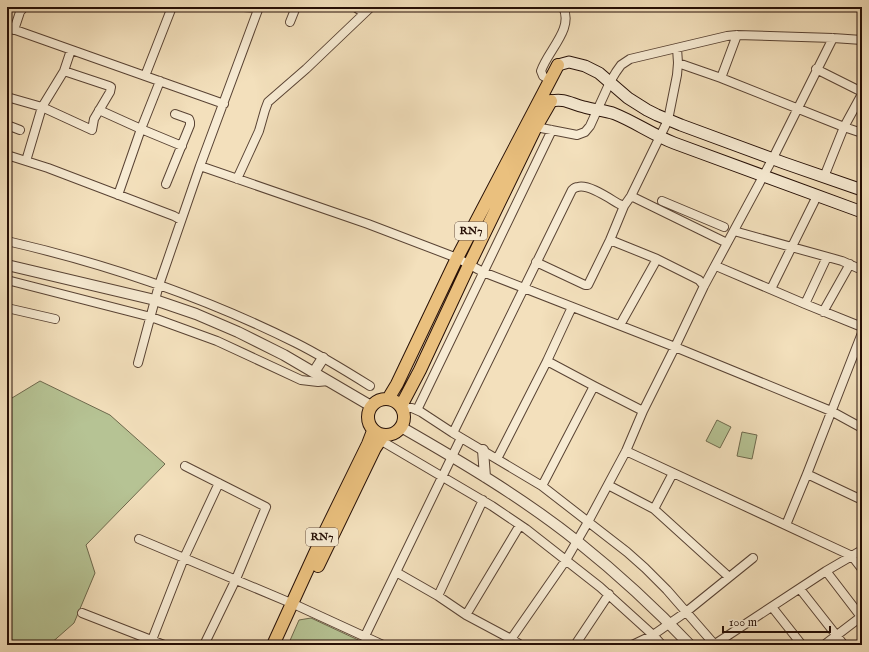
<svg xmlns="http://www.w3.org/2000/svg" width="869" height="652" font-family="'IM FELL English',serif">
	<rect width="100%" height="100%" fill="#f3e0bc"/>
	<filter id="stains"><feTurbulence type="fractalNoise" baseFrequency=".005" numOctaves="4"/><feColorMatrix values="0 0 0 0 .2 0 0 0 0 .09 0 0 0 0 .02 0 0 0 .5 -.17"/></filter>
	<radialGradient id="worn" r=".72"><stop offset=".6" stop-color="#630" stop-opacity="0"/><stop offset="1" stop-color="#630" stop-opacity=".3"/></radialGradient>
	<path fill="#b6c394" stroke="#6e694d" d="M40,381L110,415L165,464L86,545L95,573L74,623L49,645H7V401Z
		M717,420L731,427L720,448L706,441Z
		M742,432L757,435L752,459L737,456Z
		M311,618L369,645H288L299,620Z"/>
	<g fill="none" stroke-linecap="round" stroke-linejoin="round">
		<defs>
			<path id="minor" d="M244,7L259,8
				M355,7L364,13
				M290,22L296,7
				M7,27L224,104
				M14,30L20,12L24,7
				M678,63L721,78L844,127L862,133
				M816,69L862,92
				M145,76L172,7
				M721,78L737,35
				M550,80L543,76L541,71C548,50 574,29 563,7
				M7,97L42,107L92,130L94,119L110,92L111,87L109,86L64,71
				M99,110L141,129L182,146
				M7,125L20,130
				M536,127L577,135L585,132L590,126L610,82L616,72L621,65L630,59L727,36L737,35L833,38L862,40
				M7,155L48,168L174,216L181,220
				M26,161L42,107L64,71L71,50
				M200,166L368,224L457,258L483,272L675,347L831,411L862,428
				M824,177L844,127L862,94
				M237,179L259,131L265,110L268,102L306,69L371,7
				M166,184L190,125V122L189,119L175,114
				M118,195L141,129L160,81
				M631,196L727,243
				M662,201L724,227
				M734,231L842,261L862,270
				M610,240L657,259L699,280L704,286
				M7,241C107,264 204,297 296,343C322,356 346,371 370,386
				M536,262L585,285H588L610,240L624,206L631,196L668,120L677,75L678,63L677,48
				M716,266L805,304L862,327
				M7,280L151,317L217,341L301,380L318,382L329,381
				M771,289L817,196
				M805,304L827,257
				M7,308L55,319
				M823,312L850,264
				M620,325L657,259
				M547,361L594,386L643,411
				M138,363L159,285L200,166L259,7
				M401,408H412L421,412L453,433L542,486L627,552L645,568L667,590L715,645
				M417,410L552,130
				M453,433L572,190C574,188 575,187 578,187C589,184 610,199 619,204L624,206
				M380,440L492,506L526,529L600,587L653,635L662,645
				M626,451L852,556L862,569
				M497,459L547,361L572,307
				M185,466L266,507L236,579L204,645
				M807,474L862,500
				M608,485L654,509L729,577
				M542,486L594,386
				M654,509L673,473
				M786,525L807,474L862,333
				M139,539L298,606L383,645
				M826,571L862,618
				M396,572L438,596L466,615L511,639L521,645
				M800,589L844,645
				M438,596L483,500
				M772,607L802,645
				M82,613L164,645
				M466,615L520,525
				M365,636L461,438
				M715,644L826,571L862,550
				M150,645L184,558L219,483
				M507,645L566,560L588,522L626,451L643,411L675,347L704,286L773,158L833,38
				M575,645L609,594
				M632,645L653,635L686,612L753,558
				M824,645L862,616"/>
			<path id="tertiary" d="M7,265L155,300L196,314L238,332L284,355L371,406
				M314,372L323,358
				M401,427C462,462 523,498 578,542C618,574 655,608 690,645
				M483,450L485,477"/>
			<path id="secondary" d="M558,65L569,62L585,66L599,73L628,98L647,110L657,115L681,125L784,163L862,190
				M551,101C565,98 571,104 584,107C594,110 605,110 615,114C635,122 653,135 674,143L862,212"/>
			<path id="primary" d="M368 417a18 18 0 1 1 36 0a18 18 0 1 1-36 0Z
				M388,399L397,384L457,258L558,65
				M401,406L420,370L469,265L536,127L551,101
				M318,566L375,448L383,436
				M273,645L321,540L368,444L373,431"/>
		</defs>
		<use href="#minor" stroke="#594334" stroke-width="10"/>
		<use href="#tertiary" stroke="#594334" stroke-width="12"/>
		<use href="#secondary" stroke="#260f06" stroke-width="13"/>
		<use href="#primary" stroke="#260f06" stroke-width="14"/>
		<use href="#minor" stroke="#f7ebd3" stroke-width="8"/>
		<use href="#tertiary" stroke="#f7ebd3" stroke-width="10"/>
		<use href="#secondary" stroke="#f7ebd3" stroke-width="11"/>
		<use href="#primary" stroke="#eac07e" stroke-width="12"/>
	</g>
	<g text-anchor="middle" dominant-baseline="central" stroke-width="4" stroke-linejoin="round" paint-order="stroke">
		<g fill="#f7ebd3" stroke="#655144" stroke-width="1">
			<rect x="455" y="222" width="32" height="18" rx="3"/>
			<rect x="306" y="528" width="32" height="18" rx="3"/>
		</g>
		<g font-size="11" font-weight="bold" fill="#260f06">
			<text x="471" y="231">RN7</text>
			<text x="322" y="537">RN7</text>
		</g>
	</g>
	<rect width="869" height="652" fill="none" stroke="#f3e0bc" stroke-width="24"/>
	<rect x="8" y="8" width="853" height="636" fill="none" stroke="#260f06" stroke-width="2"/>
	<rect x="12" y="12" width="845" height="628" fill="none" stroke="#260f06"/>
	<path d="M723 626v6h107v-6" fill="none" stroke="#260f06" stroke-width="2"/>
	<text x="729" y="626" font-size="12" fill="#260f06" stroke="#f7ebd3" stroke-width="3" paint-order="stroke">100 m</text>
	<rect width="100%" height="100%" filter="url(#stains)"/>
	<rect width="100%" height="100%" fill="url(#worn)"/>
</svg>
